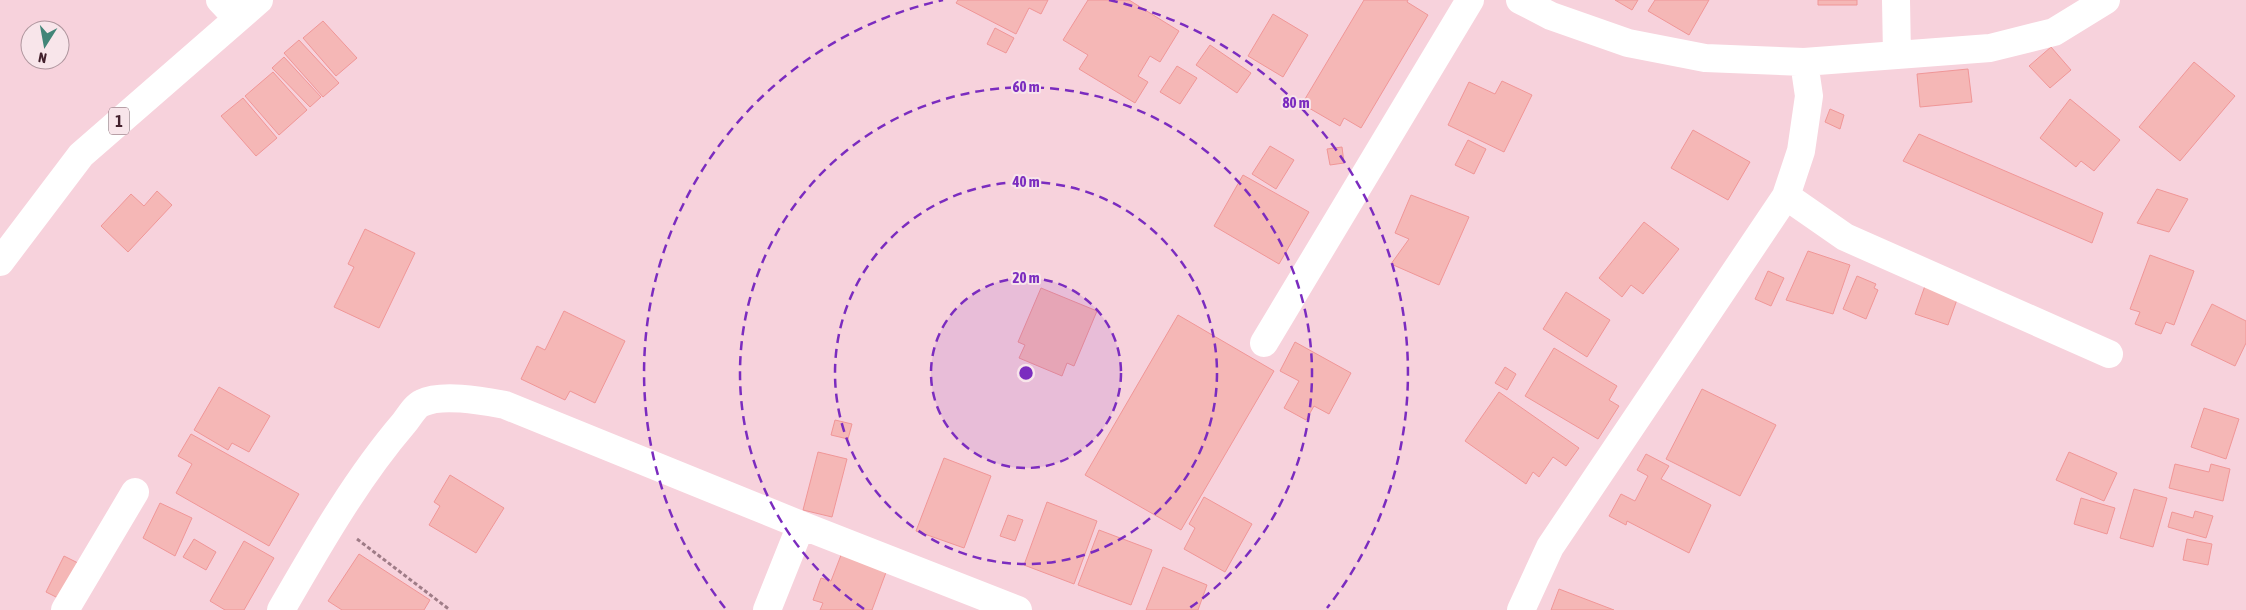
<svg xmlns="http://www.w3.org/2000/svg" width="2246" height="610" font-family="'Asap Condensed',sans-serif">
	<rect width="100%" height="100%" fill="#f7d2dc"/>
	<path fill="#f5b7b6" stroke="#f09697" d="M958,0H1048L1041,14L1029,8L1016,34L956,3Z
		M1088,0H1129L1179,31L1160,62L1150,56L1138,76L1148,82L1135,103L1079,69L1088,55L1063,40Z
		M1364,0H1408L1407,2L1428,15L1361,128L1344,118L1340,126L1302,104Z
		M1615,0H1638L1632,10Z
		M1655,0H1709L1689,35L1648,11Z
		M1818,0H1857V5H1818Z
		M1273,14L1308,35L1283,77L1248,56Z
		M323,21L357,58L336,76L303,38Z
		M995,28L1014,38L1006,53L987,44Z
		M299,40L339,83L323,97L284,53Z
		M1210,45L1251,73L1237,93L1196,65Z
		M2051,47L2071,70L2050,88L2029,66Z
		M284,57L321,97L310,107L272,68Z
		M2194,62L2235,96L2180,161L2139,127Z
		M1177,66L1197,78L1180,104L1160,92Z
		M1968,69L1972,102L1920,107L1917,74Z
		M273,72L307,110L279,135L245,96Z
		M1502,81L1532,95L1504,152L1448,125L1469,82L1495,94Z
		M243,98L277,138L256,156L221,116Z
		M2070,99L2120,140L2094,171L2081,161L2076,167L2040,138Z
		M1830,109L1844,115L1840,129L1825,122Z
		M1693,130L1750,162L1728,200L1671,168Z
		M1919,134L2103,213L2092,243L1903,161Z
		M1468,140L1486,149L1474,174L1455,165Z
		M1270,146L1294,160L1276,189L1252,174Z
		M1342,147L1344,163L1330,165L1327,149Z
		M1243,175L1309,212L1279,264L1214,226Z
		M2157,189L2188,199L2169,232L2137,223Z
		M157,191L172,205L128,252L101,226L131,194L144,206Z
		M1411,195L1469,217L1439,285L1391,264L1409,239L1395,233Z
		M1644,222L1679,249L1643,294L1631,285L1622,297L1599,278Z
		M365,229L415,253L379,328L334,307L354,267L348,264Z
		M1808,251L1850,265L1833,314L1786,300Z
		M2150,255L2194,271L2174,325L2166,322L2161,334L2135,324L2140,312L2130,309Z
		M1768,271L1784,278L1771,306L1755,299Z
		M1857,276L1876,284L1874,288L1878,290L1866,319L1843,309Z
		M1926,283L1959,294L1948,325L1915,314Z
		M1041,288L1097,311L1074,366L1067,363L1062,376L1019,358L1025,345L1018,342Z
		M1566,292L1610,320L1587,357L1543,329Z
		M2212,304L2246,321V343L2235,366L2191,345Z
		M564,311L625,341L595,403L570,391L565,400L521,379L537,346L545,350Z
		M1178,315L1274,371L1181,530L1085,475Z
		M1295,342L1351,373L1329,414L1314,406L1306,420L1284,408L1299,381L1280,371Z
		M1554,348L1617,386L1609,400L1619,406L1598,439L1525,396Z
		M1505,367L1516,374L1507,390L1495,383Z
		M219,387L270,416L249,452L232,443L228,450L194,430Z
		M1702,389L1776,425L1740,496L1666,459Z
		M1499,392L1579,448L1566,466L1553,457L1539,477L1533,472L1526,484L1465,441Z
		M2204,408L2239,419L2226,459L2191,447Z
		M835,420L852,424L848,439L831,435Z
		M191,434L299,494L269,546L176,493L192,464L178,456Z
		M818,452L847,459L832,517L803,510Z
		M2069,452L2117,473L2104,501L2056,480Z
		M1646,454L1669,466L1661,479L1711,505L1689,553L1627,521L1626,525L1609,516L1621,494L1635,501L1648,476L1637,470Z
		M944,458L991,476L964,548L916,531Z
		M2175,464L2209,472L2211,464L2230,469L2223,501L2169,488Z
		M450,475L504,508L476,553L429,525L440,506L434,502Z
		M2134,489L2167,498L2153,547L2120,538Z
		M1204,497L1252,524L1225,572L1184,549L1195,528L1189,524Z
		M2081,498L2115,508L2107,534L2074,524Z
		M1047,502L1097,521L1074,584L1024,565Z
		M160,503L192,518L175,556L143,538Z
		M2195,511L2213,516L2206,538L2168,527L2172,512L2193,518Z
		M1008,515L1023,520L1015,541L1000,536Z
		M1099,530L1152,550L1131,605L1078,585Z
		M194,539L216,552L206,570L183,557Z
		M2187,539L2212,544L2208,565L2183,560Z
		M244,541L274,558L244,610H225L210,601Z
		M843,550L888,567L872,610H820L823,603L813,600L821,578L831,581Z
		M359,554L430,600L424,610H342L328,601Z
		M64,556L84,566L66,602L46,592Z
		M1163,567L1207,585L1198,610H1146Z
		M1559,589L1614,610H1551Z"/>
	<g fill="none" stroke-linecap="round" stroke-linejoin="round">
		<path stroke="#9f7c87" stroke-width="3" stroke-dasharray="4 2.5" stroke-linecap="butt" d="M357,539L450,610"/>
		<path stroke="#fff" stroke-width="28" d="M220,0L237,18
			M1520,0L1551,16L1628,43L1705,58L1804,62L1990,48L2054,32L2106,0
			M1896,0L1897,55
			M1786,196L1845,237L2109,354
			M1264,343L1470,0
			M65,610L135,492
			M281,610C318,546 356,479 404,423C409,417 415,406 422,403C442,393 483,401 505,405L801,525
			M767,610L801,525L1018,610
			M1521,610L1550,547L1786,196L1801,151L1809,96L1804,62"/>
		<path stroke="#fff" stroke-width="28" d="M0,262L81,155L259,0"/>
	</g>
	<circle cx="1026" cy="373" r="95" fill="#7b2cbf" fill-opacity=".12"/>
	<g fill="none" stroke="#7b2cbf" stroke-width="2.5" stroke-dasharray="9 6">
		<circle cx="1026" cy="373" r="95"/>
		<circle cx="1026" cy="373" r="191"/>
		<path d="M864 609A286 286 0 1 1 1188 609"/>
		<path d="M725 608A382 382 0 0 1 943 0M1109 0A382 382 0 0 1 1327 608"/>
	</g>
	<g text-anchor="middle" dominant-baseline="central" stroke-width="4" stroke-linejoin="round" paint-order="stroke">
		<rect fill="#f8e5ea" stroke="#795b65" stroke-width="1" x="109" y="107.5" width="20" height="27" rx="4"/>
		<g font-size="16" font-weight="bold" fill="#42202c">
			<text x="119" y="121">1</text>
		</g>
	</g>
	<circle cx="1026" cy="373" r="8" fill="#7b2cbf" stroke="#f8e5ea" stroke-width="2.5"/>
	<g font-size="15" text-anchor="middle" font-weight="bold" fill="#7b2cbf" stroke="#f8e5ea" stroke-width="4" stroke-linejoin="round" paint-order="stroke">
		<text x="1026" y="92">60 m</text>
		<text x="1296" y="108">80 m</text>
		<text x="1026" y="187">40 m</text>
		<text x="1026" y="283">20 m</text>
	</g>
	<g transform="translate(45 45) rotate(191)"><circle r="24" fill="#f8e5ea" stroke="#af969e"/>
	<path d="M0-4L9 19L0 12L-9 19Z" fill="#428578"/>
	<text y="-8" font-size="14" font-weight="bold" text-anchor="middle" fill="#42202c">N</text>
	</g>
</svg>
